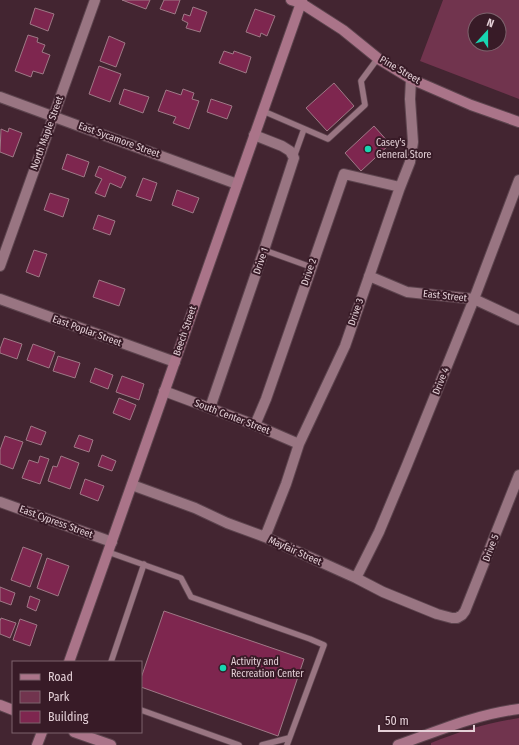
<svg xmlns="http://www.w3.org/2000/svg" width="519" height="745" font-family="'Fira Sans Condensed',sans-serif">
	<rect width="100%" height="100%" fill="#432531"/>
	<path fill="#71344e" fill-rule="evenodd" d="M443,0H519V99L420,61ZM475,20H499V44H475Z
		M519,718V745H431V743C461,731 487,723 519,718Z"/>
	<path fill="#7e264f" stroke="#9e7986" d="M122,0H150L146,9Z
		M164,0H180L175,14L160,9Z
		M193,7L207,12L200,32L186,28L188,23L182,20L184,14L190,16Z
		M35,8L54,14L48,31L30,24Z
		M255,9L275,16L267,36L261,33L260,37L246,32Z
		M28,35L38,38L37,42L45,45L42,52L50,55L43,74L33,71L31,77L15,71Z
		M109,36L125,43L116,67L100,61Z
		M224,51L233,54L234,51L251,57L246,73L219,63Z
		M99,66L121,74L110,102L89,94Z
		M334,83L354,106L327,131L306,108Z
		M124,89L149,97L143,113L119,104Z
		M183,89L194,93L192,99L199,101L189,129L173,123L176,117L158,111L166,90L181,95Z
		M211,99L232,106L227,119L207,112Z
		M374,126L390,144L361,171L345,153Z
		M9,128L22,133L13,157L0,152L1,129L8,132Z
		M67,154L89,162L84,177L62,169Z
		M99,166L126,177L121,188L110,183L105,197L95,193L102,179L95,176Z
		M143,178L157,183L151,201L136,196Z
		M177,190L199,198L193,213L172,205Z
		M50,193L69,199L63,217L44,210Z
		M98,215L115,221L110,235L93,229Z
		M34,250L47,254L39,277L26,272Z
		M99,280L125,289L119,306L93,297Z
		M4,338L22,344L17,359L0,353V349Z
		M33,344L55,352L49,368L27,360Z
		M58,356L80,363L75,378L53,371Z
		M95,368L113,375L108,389L90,382Z
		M122,376L144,384L139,400L116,392Z
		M119,398L136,405L130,420L113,413Z
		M31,426L46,432L41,445L26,440Z
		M79,435L93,440L89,452L74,447Z
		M5,436L23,442L13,469L0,464V450Z
		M102,455L116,461L112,471L98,466Z
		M40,456L49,459L40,484L22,478L29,460L38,463Z
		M61,456L79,463L70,489L48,481L53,466L57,467Z
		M85,479L104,486L98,501L80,494Z
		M23,547L42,554L30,587L11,580Z
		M47,558L69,566L58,596L37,588Z
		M0,587L15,593L11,605L0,601Z
		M30,596L40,600L36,611L27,607Z
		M164,611L304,659L278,736L141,687V678Z
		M1,618L16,623L10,638L0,634V621Z
		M20,619L37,625L30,646L13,640Z"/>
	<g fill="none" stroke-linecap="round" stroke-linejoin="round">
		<defs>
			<path id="lane" d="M263,111L328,139L365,105L361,81L378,58
				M294,157L304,129
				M264,250L311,267
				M108,552L181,578L191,597L310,639L324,645L287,745
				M111,662L144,564
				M141,710L239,745
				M262,745L289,738"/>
			<path id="street" d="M0,97L237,184
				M0,266L95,0
				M369,276L407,292L474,299L519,320
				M0,299L175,362
				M164,391L255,425L299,444
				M210,408L264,250L294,158L290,151L282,146L254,135
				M255,425L266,399L344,174L400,187
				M132,485L195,508L227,523L265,537L356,578L383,592L437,614L452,618H457L462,615L465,611L519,475
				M0,502L112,542
				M265,537L286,484L299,444L345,346L399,190L410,162L413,142L410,99L411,79
				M356,578L379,532L407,465L474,299L519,180"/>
			<path id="secondary" d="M291,0L301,3L343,30L380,60L411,79L471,105L519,122
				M69,662L108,552L302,0
				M0,705L13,710
				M74,732L111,745
				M37,745L42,732
				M398,745C438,731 477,714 519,709"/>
		</defs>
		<use href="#lane" stroke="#5d444e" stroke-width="7"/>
		<use href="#street" stroke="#5d444e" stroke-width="12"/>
		<use href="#secondary" stroke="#5d444e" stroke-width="12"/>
		<use href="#lane" stroke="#997582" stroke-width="5.5"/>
		<use href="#street" stroke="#997582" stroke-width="10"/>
		<use href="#secondary" stroke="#aa7489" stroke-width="10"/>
	</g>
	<g fill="#18d5b2" stroke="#381b27" stroke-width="1.5">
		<circle cx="368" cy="149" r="4"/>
		<circle cx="223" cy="668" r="4"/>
	</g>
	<g text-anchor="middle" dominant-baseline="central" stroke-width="4" stroke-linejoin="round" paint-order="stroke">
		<g font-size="10" fill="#e4d0d7" stroke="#381b27">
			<text transform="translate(400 70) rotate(30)">Pine Street</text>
			<text transform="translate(47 133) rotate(-70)">North Maple Street</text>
			<text transform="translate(119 140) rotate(20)">East Sycamore Street</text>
			<text transform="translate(261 261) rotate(-71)">Drive 1</text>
			<text transform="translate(309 272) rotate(-71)">Drive 2</text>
			<text transform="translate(445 296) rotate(6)">East Street</text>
			<text transform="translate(356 312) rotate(-71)">Drive 3</text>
			<text transform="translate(87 331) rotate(20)">East Poplar Street</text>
			<text transform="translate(185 331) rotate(-71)">Beech Street</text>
			<text transform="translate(441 381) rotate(-68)">Drive 4</text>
			<text transform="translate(232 417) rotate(21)">South Center Street</text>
			<text transform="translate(56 522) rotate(20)">East Cypress Street</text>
			<text transform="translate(491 548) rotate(-69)">Drive 5</text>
			<text transform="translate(295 551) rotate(24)">Mayfair Street</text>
		</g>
		<g font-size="10" fill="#e4d0d7" stroke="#381b27" text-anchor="start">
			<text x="376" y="143">Casey's<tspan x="376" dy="12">General Store</tspan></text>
			<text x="231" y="662">Activity and<tspan x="231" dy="12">Recreation Center</tspan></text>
		</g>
	</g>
	<rect x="12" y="661" width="130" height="72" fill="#381b27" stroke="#7d636d"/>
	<rect x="20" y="674" width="20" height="6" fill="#aa7489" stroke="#7d636d"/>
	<text x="48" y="681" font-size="12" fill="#e4d0d7">Road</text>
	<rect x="20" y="691" width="20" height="12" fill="#71344e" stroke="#7d636d"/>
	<text x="48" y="701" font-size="12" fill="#e4d0d7">Park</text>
	<rect x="20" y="711" width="20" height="12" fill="#7e264f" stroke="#7d636d"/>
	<text x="48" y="721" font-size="12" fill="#e4d0d7">Building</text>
	<g transform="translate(487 32) rotate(21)"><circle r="19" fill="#381b27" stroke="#7d636d"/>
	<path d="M0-3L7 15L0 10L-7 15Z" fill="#18d5b2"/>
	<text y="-6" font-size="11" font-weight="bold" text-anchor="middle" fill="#e4d0d7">N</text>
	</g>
	<path d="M379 725v6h95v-6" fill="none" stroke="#e4d0d7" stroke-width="2"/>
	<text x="385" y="725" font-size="12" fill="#e4d0d7" stroke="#381b27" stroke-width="3" paint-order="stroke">50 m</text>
</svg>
